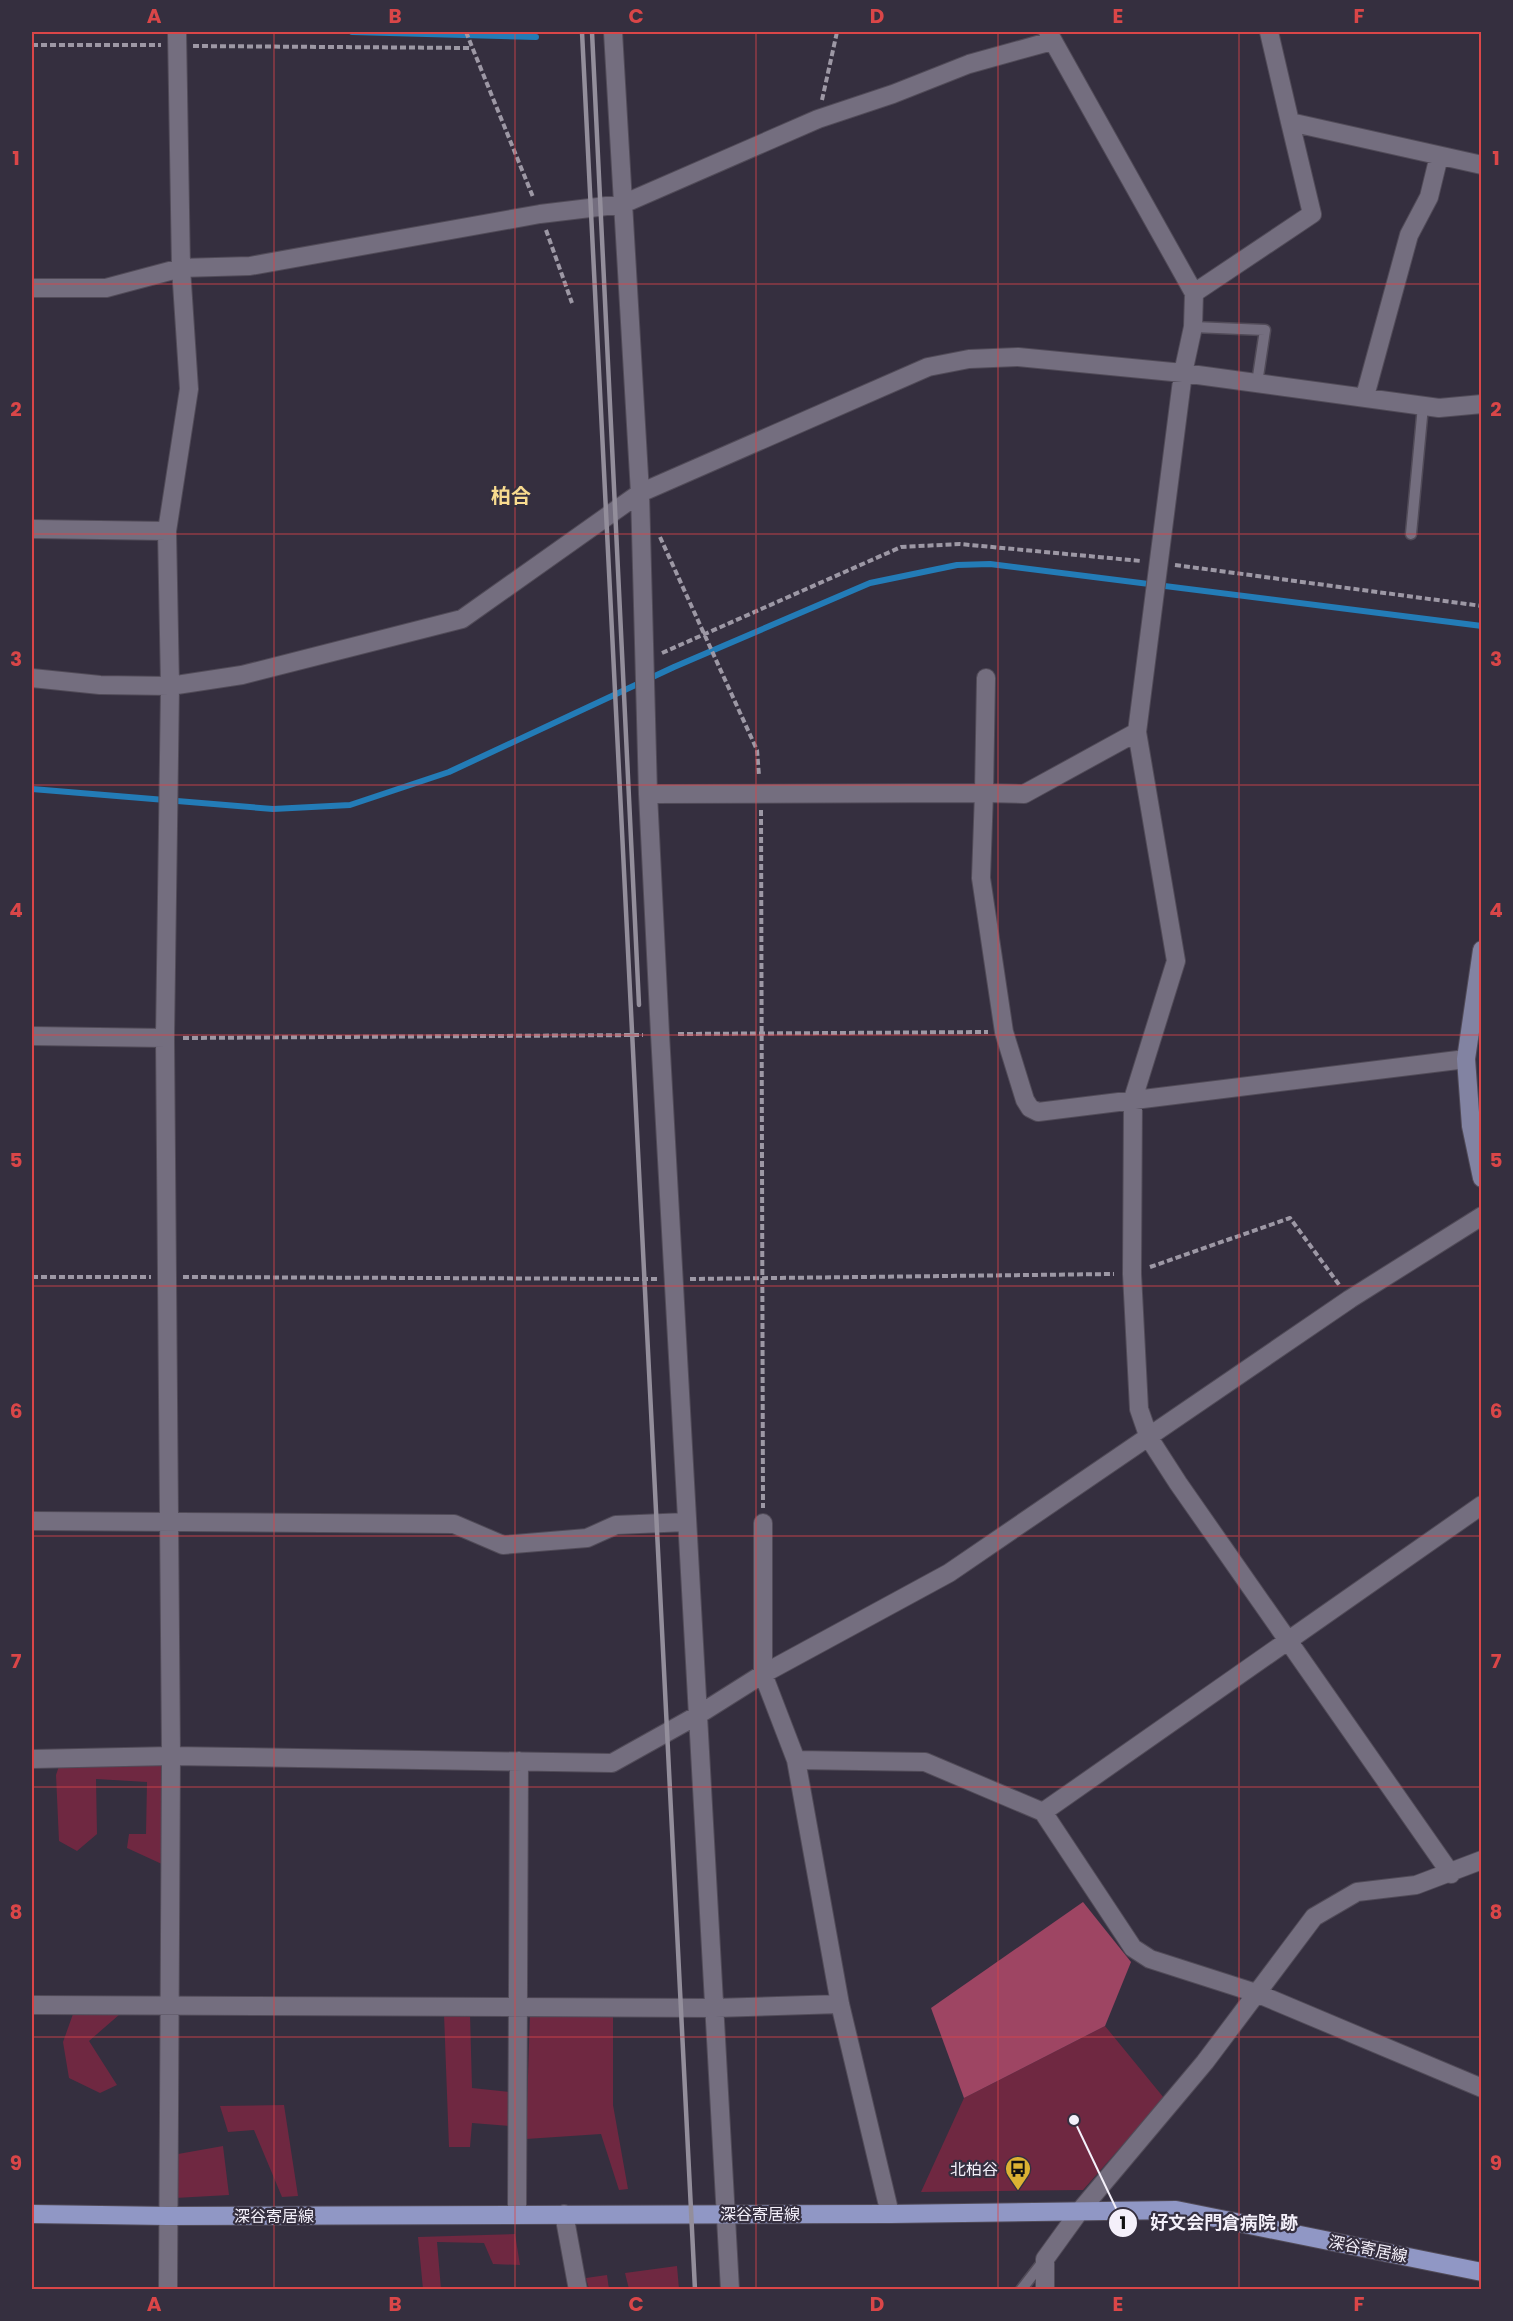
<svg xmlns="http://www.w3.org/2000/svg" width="1513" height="2321" font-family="Poppins,'Noto Sans JP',sans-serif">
	<rect width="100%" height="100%" fill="#352f3f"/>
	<path fill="#6f2841" d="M60,1763H164V1865L127,1848L129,1834H146L147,1782L96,1779L97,1834L77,1851L59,1841L56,1775Z
		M530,2013L613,2014V2105L628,2189L619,2190L601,2134L526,2139Z
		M73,2014H120L89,2041L117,2085L100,2093L69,2078L63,2042Z
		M444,2014H470L472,2088L510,2092V2126L472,2123L470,2147H449Z
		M1105,2026L1164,2098L1083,2190L921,2192L964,2098Z
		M284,2105L298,2196L282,2197L254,2130L228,2132L220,2106Z
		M223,2146L229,2195L175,2198L178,2154Z
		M515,2234L520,2265L493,2264L484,2243L437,2242L441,2289H423L418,2237Z
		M677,2266L679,2289H629L625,2273Z
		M607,2275L609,2289H589L586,2278Z"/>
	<path fill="#9e4563" d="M1083,1902L1131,1962L1105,2026L964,2098L931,2008Z"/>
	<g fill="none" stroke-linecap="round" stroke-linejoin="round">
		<path stroke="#237cb7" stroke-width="6" d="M352,32L536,37
			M32,789L273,809L350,805L449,772L674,667L870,583L957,565L990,564L1482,626"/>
		<defs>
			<path id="lane" d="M1193,327L1265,330L1257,383
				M1411,534L1423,406
				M1021,2290L1045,2259"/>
			<path id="street" d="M613,32L640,493L648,794L660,1034L730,2290
				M1048,32L1194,293L1193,327L1183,373L1137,732L1024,794L984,793L981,878L1004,1032L1025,1100L1030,1108L1038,1112L1466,1059
				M1269,32L1290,122L1482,165
				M32,288H106L181,268L250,266L540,214L623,204L818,119L893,94L969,64L1052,41
				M1194,293L1312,214L1290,122
				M1365,396L1409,235L1429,197L1439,156
				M32,529L167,531
				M32,678L100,685L170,686L242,675L462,619L640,493L928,367L969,359L1018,357L1183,373L1439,408L1482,404
				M1137,732L1176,961L1133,1099L1132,1274L1139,1409L1149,1438L1178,1483L1451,1874
				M648,794L984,793L986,678
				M32,1036L165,1038
				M32,1521L454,1524L503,1545L587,1538L616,1525L687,1522
				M763,1523V1674L796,1760L840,2004L890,2214
				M32,1759L171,1756L612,1763L698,1715L763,1674L949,1573L1350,1299L1482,1216
				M796,1760L925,1762L1043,1812L1133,1948L1150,1959L1256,1993L1482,2088
				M1043,1812L1482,1505
				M32,2005L715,2008L840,2004
				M517,2214L519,1761
				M564,2214L578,2290
				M168,2290L171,1756L165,1038L170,686L167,531L189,389L181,268L177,32
				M1045,2290V2259L1079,2212L1205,2062L1314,1917L1357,1892L1416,1885L1482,1860"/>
			<path id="secondary" d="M1482,950L1466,1059L1471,1126L1482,1178"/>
			<path id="primary" d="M32,2214L168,2216L890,2214L1176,2210L1482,2272"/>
		</defs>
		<use href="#lane" stroke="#514b58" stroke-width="13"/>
		<use href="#street" stroke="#514b58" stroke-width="20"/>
		<use href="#secondary" stroke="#514b58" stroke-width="20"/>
		<use href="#primary" stroke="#514b58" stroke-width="20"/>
		<path stroke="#9d98a5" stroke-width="4" stroke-dasharray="6 3" stroke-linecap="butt" d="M466,32L533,197
			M32,45H161
			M193,46L471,48
			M822,100L837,32
			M546,230L572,303
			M660,537L757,750L759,776
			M1175,565L1482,606
			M662,653L901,547L960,544L1141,561
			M761,810L763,1508
			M678,1034L988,1032
			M183,1038L643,1035
			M1150,1267L1290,1218L1340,1286
			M32,1277H151
			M183,1277L658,1279
			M690,1279L1114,1274"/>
		<use href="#lane" stroke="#746e7f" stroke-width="10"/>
		<use href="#street" stroke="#746e7f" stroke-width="18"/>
		<use href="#secondary" stroke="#8283a2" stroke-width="18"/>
		<use href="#primary" stroke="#9097c5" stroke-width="18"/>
		<path stroke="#938e9b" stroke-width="4.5" d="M582,32L695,2290
			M592,32L639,1005"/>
	</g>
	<path fill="none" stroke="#da4648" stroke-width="1.5" stroke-opacity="0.55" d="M274,32V2290M515,32V2290M756,32V2290M998,32V2290M1239,32V2290M32,284H1482M32,534H1482M32,785H1482M32,1035H1482M32,1286H1482M32,1536H1482M32,1787H1482M32,2037H1482"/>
	<defs>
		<symbol id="bus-pin" viewBox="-11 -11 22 30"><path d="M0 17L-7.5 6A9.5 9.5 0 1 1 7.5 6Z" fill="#dcb233" stroke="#352f3f"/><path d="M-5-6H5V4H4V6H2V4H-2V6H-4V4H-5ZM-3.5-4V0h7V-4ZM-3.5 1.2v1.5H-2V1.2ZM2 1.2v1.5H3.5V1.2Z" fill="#111"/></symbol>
	</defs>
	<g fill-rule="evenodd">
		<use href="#bus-pin" x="1003" y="2154" width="30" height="40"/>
	</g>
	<g text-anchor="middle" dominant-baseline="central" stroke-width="4.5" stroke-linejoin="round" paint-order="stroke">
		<g font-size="16" fill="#f4f0fa" stroke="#352f3f" text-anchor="end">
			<text x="998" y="2169">北柏谷</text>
		</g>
		<g font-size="16" fill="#f4f0fa" stroke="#352f3f">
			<text x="760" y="2214">深谷寄居線</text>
			<text x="274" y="2216">深谷寄居線</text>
			<text transform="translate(1368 2249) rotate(11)">深谷寄居線</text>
		</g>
		<g font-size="20" font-weight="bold" fill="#f8db8f" stroke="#352f3f">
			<text x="511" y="496">柏合</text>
		</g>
	</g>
	<path fill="none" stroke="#f4f0fa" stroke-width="2" d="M1074 2120L1123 2223"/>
	<g fill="#f4f0fa" stroke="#352f3f" stroke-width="2">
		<circle cx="1074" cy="2120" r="6"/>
		<circle cx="1123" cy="2223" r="15"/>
	</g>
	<g font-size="18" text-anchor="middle" font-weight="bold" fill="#111">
		<text x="1123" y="2229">1</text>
	</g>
	<g font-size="18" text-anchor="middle" font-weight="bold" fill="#f4f0fa" stroke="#352f3f" stroke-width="4.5" stroke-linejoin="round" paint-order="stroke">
		<text x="1224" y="2229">好文会門倉病院 跡</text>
	</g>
	<rect width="1513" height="2321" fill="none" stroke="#352f3f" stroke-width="66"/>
	<rect x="33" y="33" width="1447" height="2255" fill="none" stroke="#da4648" stroke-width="2"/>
	<g font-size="20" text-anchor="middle" font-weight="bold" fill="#da4648">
		<text x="154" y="23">A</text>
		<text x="395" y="23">B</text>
		<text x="636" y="23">C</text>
		<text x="877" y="23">D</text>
		<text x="1118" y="23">E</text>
		<text x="1359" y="23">F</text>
		<text x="16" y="165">1</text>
		<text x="1496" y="165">1</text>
		<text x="16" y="416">2</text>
		<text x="1496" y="416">2</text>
		<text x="16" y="666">3</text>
		<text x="1496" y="666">3</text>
		<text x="16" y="917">4</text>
		<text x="1496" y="917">4</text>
		<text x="16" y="1167">5</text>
		<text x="1496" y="1167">5</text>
		<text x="16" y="1418">6</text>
		<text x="1496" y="1418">6</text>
		<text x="16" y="1668">7</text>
		<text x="1496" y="1668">7</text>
		<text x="16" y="1919">8</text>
		<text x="1496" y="1919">8</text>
		<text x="16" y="2170">9</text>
		<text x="1496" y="2170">9</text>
		<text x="154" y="2311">A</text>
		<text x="395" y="2311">B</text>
		<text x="636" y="2311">C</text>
		<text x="877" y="2311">D</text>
		<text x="1118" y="2311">E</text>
		<text x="1359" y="2311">F</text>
	</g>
</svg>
